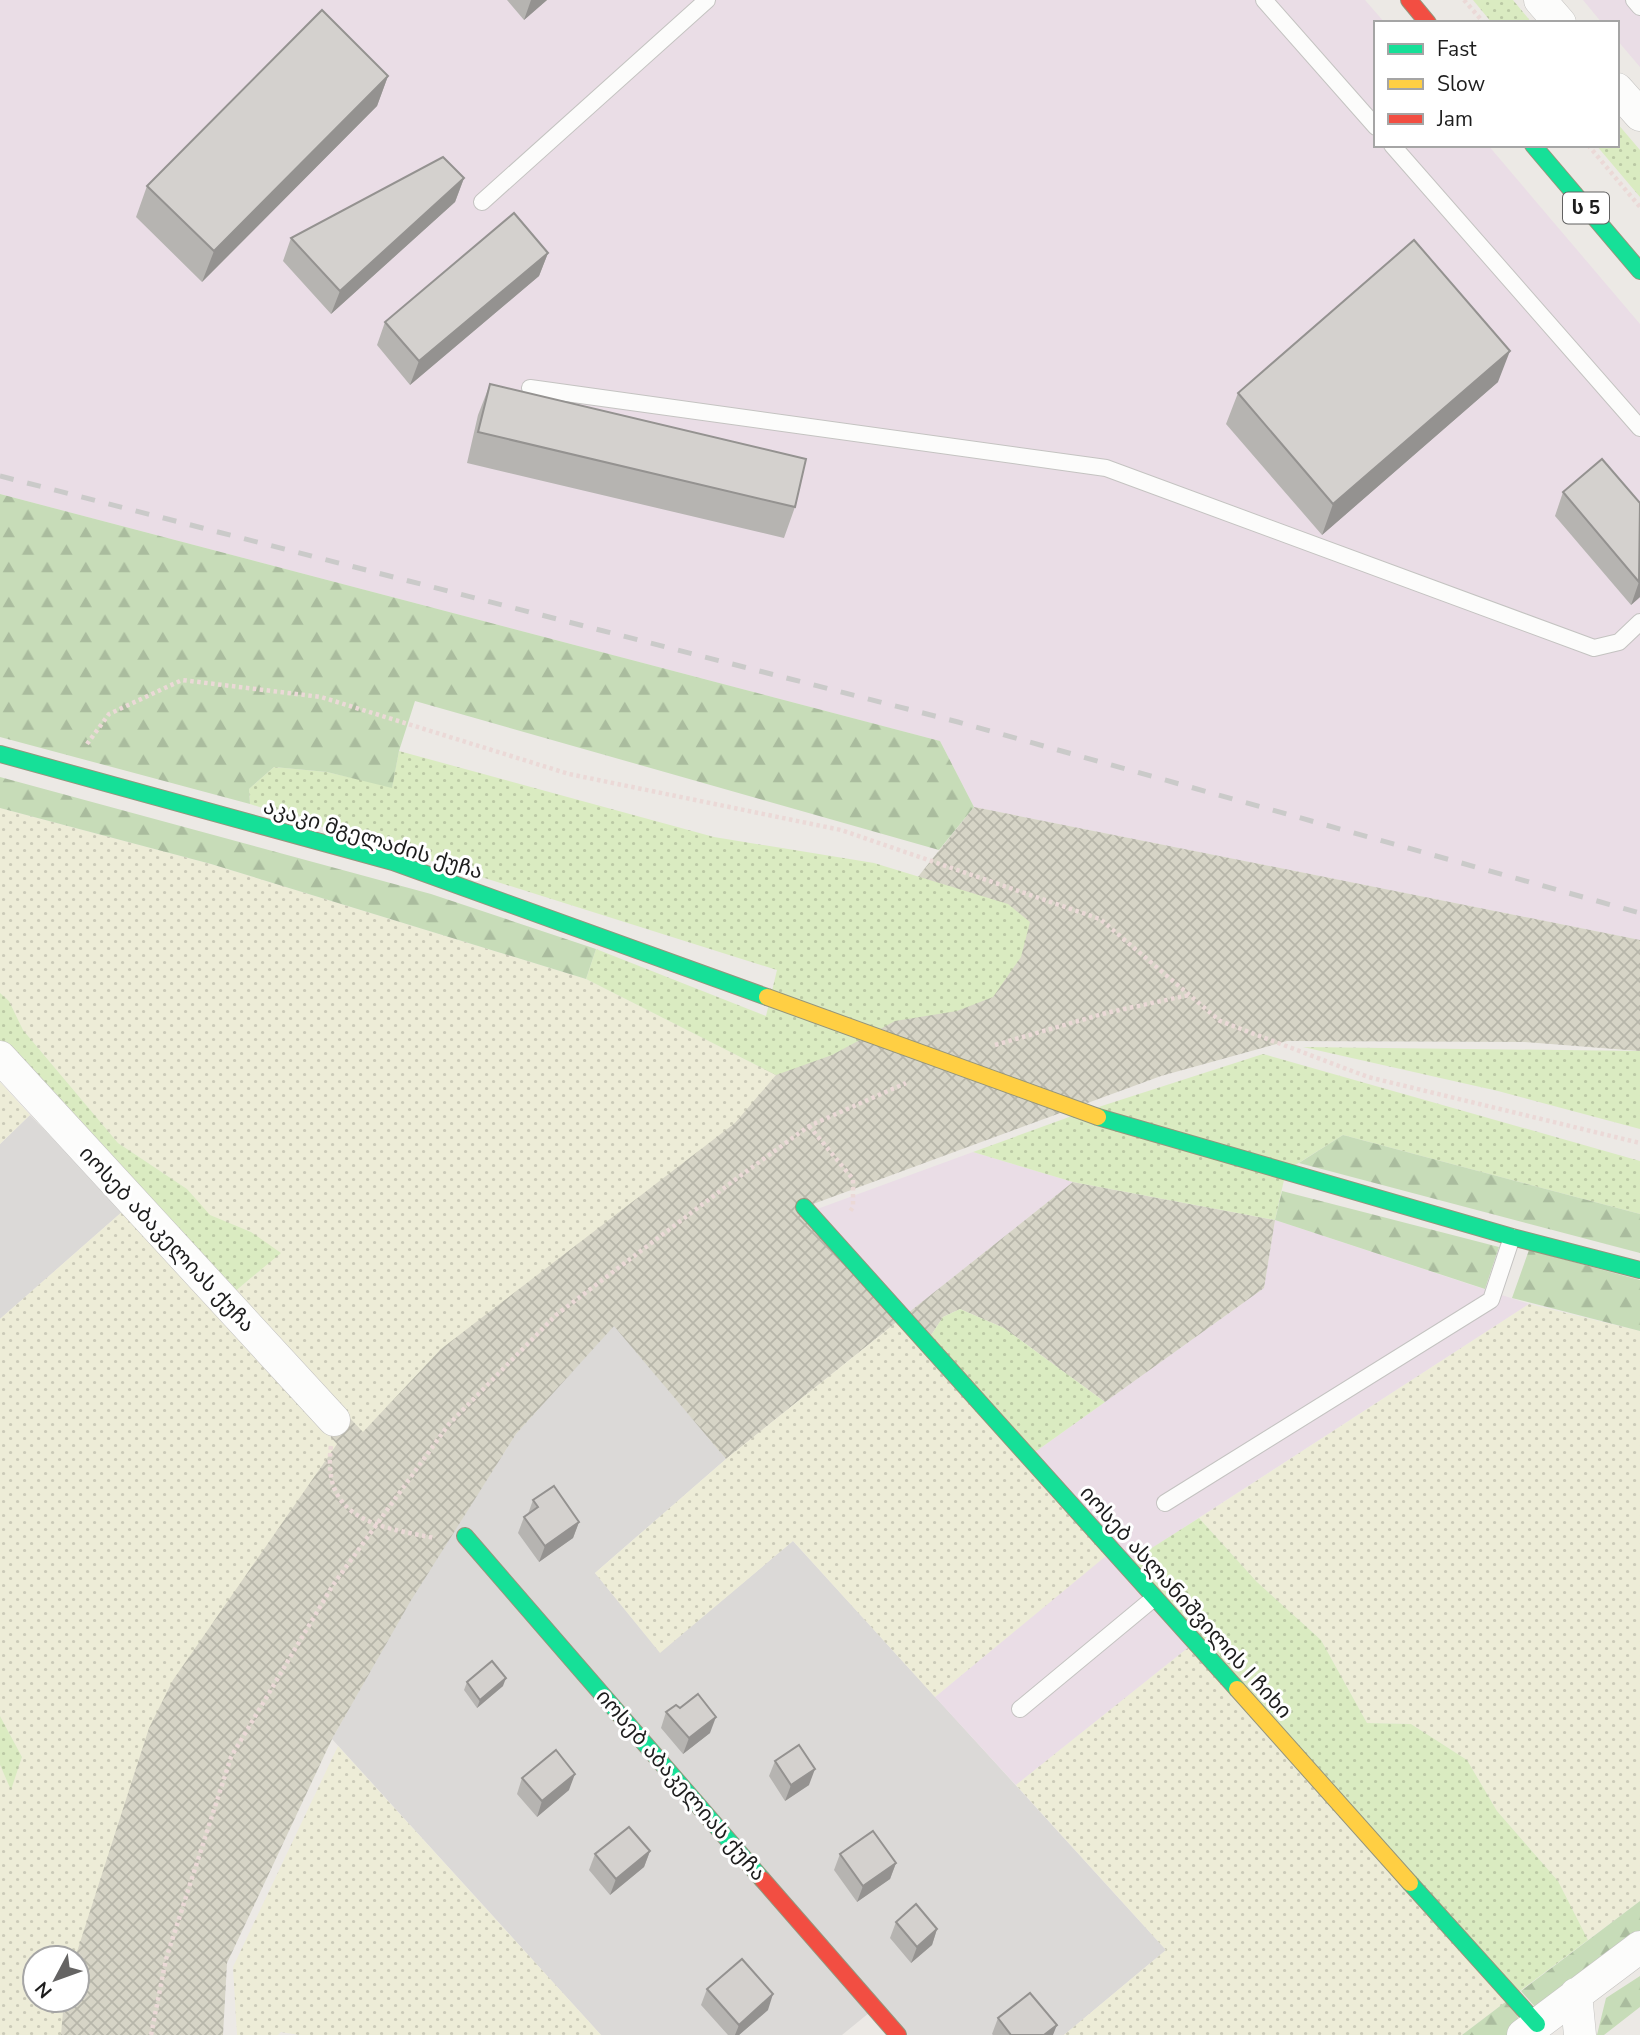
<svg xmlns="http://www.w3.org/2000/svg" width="1640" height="2035" font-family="'Nunito Sans','Noto Sans Georgian',sans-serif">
	<defs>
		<pattern id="construction-cross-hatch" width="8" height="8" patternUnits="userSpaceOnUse" patternTransform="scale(1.75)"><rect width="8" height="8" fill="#d6d4c6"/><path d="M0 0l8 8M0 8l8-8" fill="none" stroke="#b7b6aa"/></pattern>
		<pattern id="farmland-dots" width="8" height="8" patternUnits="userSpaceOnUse" patternTransform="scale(1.75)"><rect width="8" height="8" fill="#edecd7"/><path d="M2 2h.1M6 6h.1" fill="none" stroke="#cbcab8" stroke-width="1.8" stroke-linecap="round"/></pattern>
		<pattern id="grass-dots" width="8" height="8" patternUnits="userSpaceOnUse" patternTransform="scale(1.75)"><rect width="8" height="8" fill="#daebc1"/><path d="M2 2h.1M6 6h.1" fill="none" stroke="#bbc9a5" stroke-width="1.8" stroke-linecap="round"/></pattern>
		<pattern id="forest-firs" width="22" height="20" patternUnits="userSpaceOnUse" patternTransform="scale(1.75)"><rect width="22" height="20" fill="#c7dcb8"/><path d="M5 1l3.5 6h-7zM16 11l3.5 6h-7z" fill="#aabc9e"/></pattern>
	</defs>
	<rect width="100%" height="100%" fill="#ece9e5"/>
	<path fill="#dbd9d7" d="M30,1115L123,1211L0,1319V1144Z
		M614,1325L726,1459L595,1573L660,1652L793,1541L1166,1950L1064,2035H898L875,2008L842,2035H601L332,1739L409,1602L516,1434Z"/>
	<path fill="#eadde6" d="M0,0H1365L1385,23H1376V145H1488L1640,324V940L974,807L940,741L0,494Z
		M1583,0H1640V67L1617,40V23H1602Z
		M973,1152L1073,1182L903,1317L809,1212Z
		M1275,1220L1529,1304L1126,1565L1194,1643L1016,1785L935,1697L1111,1551L1028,1457L1264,1288Z"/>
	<path fill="url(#construction-cross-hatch)" d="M974,807L1640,940V1051L1525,1042L1287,1041L1161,1076L805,1207L903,1317L1073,1182L1275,1220L1264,1288L1105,1402L1004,1328L960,1309L943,1317L926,1343L903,1317L726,1459L614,1326L516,1434L410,1602L332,1739L227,1963L223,2035H50L53,2000H77V1958H63L143,1707L359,1396L730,1111Z"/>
	<path fill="url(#farmland-dots)" d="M0,808L211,864L586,979L776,1075L735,1123L441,1349L363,1432L233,1293L264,1267L251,1232L209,1215L187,1189L118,1143L23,1030L9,1001L0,993Z
		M0,1082L30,1115L0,1144Z
		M123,1211L337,1444L173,1680L149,1728L75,1958H35V2000H64L61,2035H0V1765L11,1789L22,1757L0,1716V1319Z
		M1529,1304L1640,1331V1901L1588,1940L1558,1881L1497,1811L1467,1760L1411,1724L1367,1723L1321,1640L1257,1582L1199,1518Z
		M903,1317L1112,1551L935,1697L793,1541L660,1653L595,1573L726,1459Z
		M1194,1643L1512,1997L1462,2035H1064L1166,1950L1016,1785Z
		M338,1746L601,2035H299L281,2032L278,2035H237L233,1967Z"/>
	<path fill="url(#grass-dots)" d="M1473,0H1513L1532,23H1492Z
		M1617,123L1640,150V197L1596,145H1617Z
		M399,751L714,837L874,863L1008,904L1030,922L1021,957L993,997L957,1011L895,1021L832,1055L776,1075L586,979L596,949L766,1016L777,970L250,804L249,789L274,767L327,772L392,787Z
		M0,993L9,1001L23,1030L118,1143L187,1189L210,1215L251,1232L281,1253L233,1293L0,1041Z
		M1303,1047L1640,1051V1129L1498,1091Z
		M1263,1054L1640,1161V1214L1343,1135L1286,1171L1275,1220L1073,1182L973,1152L1083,1112Z
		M960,1309L1004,1328L1105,1402L1028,1457L926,1343L943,1317Z
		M1199,1518L1257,1582L1321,1640L1367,1723L1411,1724L1467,1760L1497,1811L1558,1881L1588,1940L1512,1997L1125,1565Z
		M0,1716L22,1757L11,1790L0,1765Z"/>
	<path fill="url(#forest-firs)" d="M0,494L940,741L974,807L939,850L415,701L399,751L392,788L327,772L274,767L249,789L250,804L0,737Z
		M0,777L431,894L596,949L586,979L211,864L0,808Z
		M1343,1135L1640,1214V1253L1299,1163Z
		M1282,1191L1499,1247L1485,1289L1275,1220Z
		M1529,1250L1640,1280V1331L1512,1298Z
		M1640,1901V1931L1537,2009L1521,1991Z
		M1640,1976V2007L1604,2035H1597L1606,1998Z
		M1512,1997L1523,2035H1462Z"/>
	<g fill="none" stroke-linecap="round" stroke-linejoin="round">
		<defs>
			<path id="lane" d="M1264,0L1376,127
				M1634,0L1640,7
				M1392,145L1640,428
				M482,202L707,0
				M530,388L1106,468L1594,648L1619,642L1640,622
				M1165,1503L1491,1300L1512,1237
				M1020,1709L1154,1598"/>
			<path id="street" d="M1540,0L1560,23
				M1617,89L1640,115
				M0,1057L334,1420
				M1576,1994L1580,2035
				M1523,2035L1640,1947"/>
			<path id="fast" d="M1533,145L1640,271
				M0,754L393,862L767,997
				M1098,1117L1512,1237L1640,1270
				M804,1207L1237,1689
				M465,1536L762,1879
				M1410,1883L1537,2024"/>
			<path id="slow" d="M1237,1689L1410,1883"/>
			<path id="jam" d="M1409,0L1428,23
				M762,1879L898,2035"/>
		</defs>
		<use href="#lane" stroke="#c4c3c1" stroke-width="18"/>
		<use href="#street" stroke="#c4c3c1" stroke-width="33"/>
		<use href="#fast" stroke="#95957c" stroke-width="18"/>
		<use href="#slow" stroke="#95957c" stroke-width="18"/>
		<use href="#jam" stroke="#95957c" stroke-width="18"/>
		<path stroke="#ebd9d7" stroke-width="4.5" stroke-dasharray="3.5 3.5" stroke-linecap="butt" d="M1464,0L1484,23
			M1588,145L1640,207
			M87,744L109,714L182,680L321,697L569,774L841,830L1100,919L1220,1021L1368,1077L1640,1143
			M995,1045L1106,1013L1189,995
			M809,1126L853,1179V1207L849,1213
			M331,1446C321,1519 377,1527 435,1538
			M151,2035L166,1959L231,1757L333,1585L449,1424L556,1315L736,1179L809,1126L906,1083"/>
		<use href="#lane" stroke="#fcfcfb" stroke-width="16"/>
		<use href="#street" stroke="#fcfcfb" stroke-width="32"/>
		<use href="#fast" stroke="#16e098" stroke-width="16"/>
		<use href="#slow" stroke="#ffcf43" stroke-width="16"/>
		<use href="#jam" stroke="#f24e42" stroke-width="16"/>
		<path stroke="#cacac9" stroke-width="5" stroke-dasharray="14 14" stroke-linecap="butt" d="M0,476L958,722L1640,913"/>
		<defs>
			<path id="slow-bridge" d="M767,997L1098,1117"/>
		</defs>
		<use href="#slow-bridge" stroke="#95957c" stroke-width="18" stroke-linecap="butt"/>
		<use href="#slow-bridge" stroke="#ffcf43" stroke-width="16"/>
	</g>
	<path fill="#b6b4b1" d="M507,0H547L524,20Z
		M388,76L377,106L202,282L136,217L147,186Z
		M464,178L455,202L331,314L283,261L291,238Z
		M548,253L539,276L410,385L377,345L385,322Z
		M1498,382L1322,535L1226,424L1238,393Z
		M490,384L795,507L784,538L467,463L478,415Z
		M1563,492L1640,503V597L1631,605L1555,516Z
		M533,1500L579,1522L573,1538L539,1562L518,1533L524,1517L528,1514Z
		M467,1682L503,1686L477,1708L464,1690Z
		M680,1708L710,1733L683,1754L661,1728L666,1712Z
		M775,1761L809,1785L785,1801L769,1776Z
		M522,1778L569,1790L537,1817L517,1794Z
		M650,1851L644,1867L610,1895L589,1870L595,1854Z
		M840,1854L896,1863L890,1879L857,1902L834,1870Z
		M896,1922L937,1929L932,1945L911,1963L890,1938Z
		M707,1989L768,2010L739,2035H728L701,2005Z
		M998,2018L1053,2035H993L992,2034Z"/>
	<path fill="#949290" d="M531,0H547L524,20Z
		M388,76L377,106L202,282L214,251Z
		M464,178L455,202L331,314L340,291Z
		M548,253L539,276L410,385L419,361Z
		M1510,351L1498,382L1322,535L1333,504Z
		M1640,581V597L1631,605L1639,582Z
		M579,1522L573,1538L539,1562L545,1546Z
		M506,1678L503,1686L477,1708L480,1700Z
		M716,1717L710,1733L683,1754L689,1738Z
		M815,1769L809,1785L785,1801L791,1785Z
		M575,1774L569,1790L537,1817L542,1801Z
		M650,1851L644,1867L610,1895L616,1879Z
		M896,1863L890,1879L857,1902L863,1886Z
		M937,1929L932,1945L911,1963L917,1947Z
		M773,1994L768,2010L739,2035H735L739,2025Z
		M1057,2025L1053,2035H1044Z"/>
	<path fill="#d4d1ce" stroke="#949290" stroke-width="2" d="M322,10L388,76L214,251L147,186Z
		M443,157L464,178L340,291L291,238Z
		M514,213L548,253L419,361L385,322Z
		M1414,240L1510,351L1333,504L1238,393Z
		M490,384L806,459L795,507L478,432Z
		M1602,459L1640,503L1639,582L1563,492Z
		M554,1486L579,1522L545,1546L524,1517L538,1507L533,1500Z
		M492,1661L506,1678L480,1700L467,1682Z
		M698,1694L716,1717L689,1738L666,1712L676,1705L680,1708Z
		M799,1745L815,1769L791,1785L775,1761Z
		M556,1750L575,1774L542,1801L522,1778Z
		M629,1827L650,1851L616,1879L595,1854Z
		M873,1831L896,1863L863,1886L840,1854Z
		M916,1904L937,1929L917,1947L896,1922Z
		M742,1959L773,1994L739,2025L707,1989Z
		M1030,1993L1057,2025L1044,2035H1011L998,2018Z"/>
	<g text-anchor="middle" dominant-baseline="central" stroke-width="6" stroke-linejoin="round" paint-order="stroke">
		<rect fill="#fff" stroke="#616161" stroke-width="2" x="1563" y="192.5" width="46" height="31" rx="5"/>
		<g font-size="19" font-weight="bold" fill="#1d1d1d">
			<text x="1586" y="208">ს 5</text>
		</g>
		<g font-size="21" fill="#1d1d1d" stroke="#fff">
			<text transform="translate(373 839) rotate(17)">აკაკი მგელაძის ქუჩა</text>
			<text transform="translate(167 1239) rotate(47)">იოსებ აბაკელიას ქუჩა</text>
			<text transform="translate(1186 1602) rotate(48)">იოსებ ასლანიშვილის I ჩიხი</text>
			<text transform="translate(681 1785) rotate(49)">იოსებ აბაკელიას ქუჩა</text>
		</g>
	</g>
	<rect x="1374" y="21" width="245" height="126" fill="#ffffff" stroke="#a5a5a5" stroke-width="2"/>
	<rect x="1388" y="44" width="35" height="10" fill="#16e098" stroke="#a5a5a5" stroke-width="2"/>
	<text x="1437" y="56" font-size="21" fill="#1d1d1d">Fast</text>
	<rect x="1388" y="79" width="35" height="10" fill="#ffcf43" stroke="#a5a5a5" stroke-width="2"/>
	<text x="1437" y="91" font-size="21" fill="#1d1d1d">Slow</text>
	<rect x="1388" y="114" width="35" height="10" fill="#f24e42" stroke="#a5a5a5" stroke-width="2"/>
	<text x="1437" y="126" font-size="21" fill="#1d1d1d">Jam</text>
	<g transform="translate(56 1979) rotate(229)"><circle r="33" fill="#ffffff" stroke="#a5a5a5" stroke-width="2"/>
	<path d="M0-5L12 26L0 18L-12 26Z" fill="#656463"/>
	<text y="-10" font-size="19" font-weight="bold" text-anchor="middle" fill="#1d1d1d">N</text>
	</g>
</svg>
